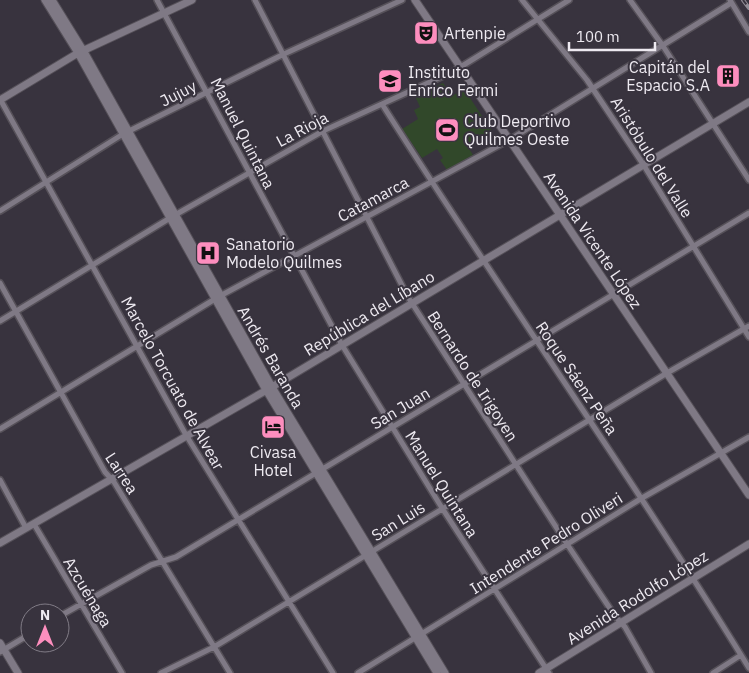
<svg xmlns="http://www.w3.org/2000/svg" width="749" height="673" font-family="'IBM Plex Sans',sans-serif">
	<rect width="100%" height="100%" fill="#38333e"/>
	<path fill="#31482a" d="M443,83L452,96L464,89L492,131L468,147L473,155L447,170L440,160L443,158L437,149L422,158L402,129L418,119L414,110L420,107L415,96Z"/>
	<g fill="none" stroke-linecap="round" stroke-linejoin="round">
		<defs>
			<path id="street" d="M157,0L342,345L442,508L549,673
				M255,0L408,297L567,544L615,616L625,627L651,673
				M522,0L587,80L643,164L749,337
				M630,0L663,46L749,180
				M730,0L749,32
				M0,99L186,435L333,673
				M382,104C502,294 632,477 749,668
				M0,211L123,134L284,54L402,0
				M0,283L105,472L114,482L230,673
				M0,321L175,215L323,131L454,71L569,0
				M0,429L220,296L509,140L731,3
				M0,480L26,528
				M34,524L122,673
				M60,616L151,565L176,557L749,213
				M0,652L30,634
				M161,673L214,647L667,373L749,326
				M358,673L642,498L749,437
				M713,673L741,655"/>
			<path id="secondary" d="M45,0L78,53L266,390L437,673
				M52,0L83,50L272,387L445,673
				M415,0L749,495
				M0,100L78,53L192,0
				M0,543L272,387L749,102
				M0,643L18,673
				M539,673L749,544"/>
		</defs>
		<use href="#street" stroke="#565159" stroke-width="8"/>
		<use href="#secondary" stroke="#565159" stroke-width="9"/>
		<use href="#street" stroke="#7f7985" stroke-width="5"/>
		<use href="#secondary" stroke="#7f7985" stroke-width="7"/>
		<defs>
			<path id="rail" d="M743,0L749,8"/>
		</defs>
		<use href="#rail" stroke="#918d96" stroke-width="4"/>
		<use href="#rail" stroke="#38333e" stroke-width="2" stroke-dasharray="5.5" stroke-linecap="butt"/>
	</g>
	<defs>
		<symbol id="theatre-square" viewBox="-11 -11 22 22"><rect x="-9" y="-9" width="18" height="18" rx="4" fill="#fd8ebe" stroke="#38333e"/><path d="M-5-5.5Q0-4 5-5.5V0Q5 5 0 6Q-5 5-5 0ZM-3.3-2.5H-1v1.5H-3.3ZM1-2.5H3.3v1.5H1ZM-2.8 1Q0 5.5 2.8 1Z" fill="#111"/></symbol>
		<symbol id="building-square" viewBox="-11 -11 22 22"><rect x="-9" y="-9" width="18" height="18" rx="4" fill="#fd8ebe" stroke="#38333e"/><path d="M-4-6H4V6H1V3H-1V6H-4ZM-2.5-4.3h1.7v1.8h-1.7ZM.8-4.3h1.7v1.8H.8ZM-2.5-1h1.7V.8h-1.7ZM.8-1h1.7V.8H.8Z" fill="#111"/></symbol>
		<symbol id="school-square" viewBox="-11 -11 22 22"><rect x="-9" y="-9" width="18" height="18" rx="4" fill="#fd8ebe" stroke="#38333e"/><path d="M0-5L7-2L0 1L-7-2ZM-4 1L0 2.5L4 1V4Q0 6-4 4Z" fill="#111"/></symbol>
		<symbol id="stadium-square" viewBox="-11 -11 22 22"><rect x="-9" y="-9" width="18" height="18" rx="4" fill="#fd8ebe" stroke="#38333e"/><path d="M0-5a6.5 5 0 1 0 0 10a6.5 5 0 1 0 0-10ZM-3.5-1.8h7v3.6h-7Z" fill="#111"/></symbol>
		<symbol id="hospital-square" viewBox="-11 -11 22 22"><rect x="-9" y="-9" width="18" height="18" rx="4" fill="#fd8ebe" stroke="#38333e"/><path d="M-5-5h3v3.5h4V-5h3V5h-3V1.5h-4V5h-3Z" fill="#111"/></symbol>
		<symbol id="hotel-square" viewBox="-11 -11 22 22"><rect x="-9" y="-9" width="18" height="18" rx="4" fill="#fd8ebe" stroke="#38333e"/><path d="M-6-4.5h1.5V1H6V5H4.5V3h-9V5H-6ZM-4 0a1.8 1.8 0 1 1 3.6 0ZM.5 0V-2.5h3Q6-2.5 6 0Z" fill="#111"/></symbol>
	</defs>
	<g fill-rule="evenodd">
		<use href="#theatre-square" x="412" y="19" width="28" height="28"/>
		<use href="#building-square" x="714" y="62" width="28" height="28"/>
		<use href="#school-square" x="376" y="67" width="28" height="28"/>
		<use href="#stadium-square" x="433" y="116" width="28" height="28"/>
		<use href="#hospital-square" x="194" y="239" width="28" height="28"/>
		<use href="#hotel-square" x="259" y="413" width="28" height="28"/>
	</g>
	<g text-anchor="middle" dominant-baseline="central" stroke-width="4" stroke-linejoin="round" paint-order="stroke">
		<g font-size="16" fill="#eeeaf1" stroke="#38333e" text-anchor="start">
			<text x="444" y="33">Artenpie</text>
			<text x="710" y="67" text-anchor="end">Capitán del<tspan x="710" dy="18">Espacio S.A</tspan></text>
			<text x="408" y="72">Instituto<tspan x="408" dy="18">Enrico Fermi</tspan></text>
			<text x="464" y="121">Club Deportivo<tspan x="464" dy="18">Quilmes Oeste</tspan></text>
			<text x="226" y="244">Sanatorio<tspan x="226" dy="18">Modelo Quilmes</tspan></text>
			<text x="273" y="452" text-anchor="middle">Civasa<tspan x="273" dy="18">Hotel</tspan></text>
		</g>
		<g font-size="16" fill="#eeeaf1" stroke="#38333e">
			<text transform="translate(178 93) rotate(-27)">Jujuy</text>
			<text transform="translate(302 129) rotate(-28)">La Rioja</text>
			<text transform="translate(243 133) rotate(63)">Manuel Quintana</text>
			<text transform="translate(652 157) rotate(58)">Aristóbulo del Valle</text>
			<text transform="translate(373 199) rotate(-28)">Catamarca</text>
			<text transform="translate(593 240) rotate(56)">Avenida Vicente López</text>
			<text transform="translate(369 313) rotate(-31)">República del Líbano</text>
			<text transform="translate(271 357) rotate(60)">Andrés Baranda</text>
			<text transform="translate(473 376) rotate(57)">Bernardo de Irigoyen</text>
			<text transform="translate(577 378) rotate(56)">Roque Sáenz Peña</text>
			<text transform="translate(173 383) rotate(61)">Marcelo Torcuato de Alvear</text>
			<text transform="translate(400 408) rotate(-31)">San Juan</text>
			<text transform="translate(122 473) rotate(57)">Larrea</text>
			<text transform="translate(442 484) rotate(58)">Manuel Quintana</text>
			<text transform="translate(398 521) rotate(-32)">San Luis</text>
			<text transform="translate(546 543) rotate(-32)">Intendente Pedro Oliveri</text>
			<text transform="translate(88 592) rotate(59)">Azcuénaga</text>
			<text transform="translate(637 597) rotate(-32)">Avenida Rodolfo López</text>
		</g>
	</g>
	<g transform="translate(45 628)"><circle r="24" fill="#38333e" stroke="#817c86"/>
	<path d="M0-4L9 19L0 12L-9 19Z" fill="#fd8ebe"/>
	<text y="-8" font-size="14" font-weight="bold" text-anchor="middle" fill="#eeeaf1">N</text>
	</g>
	<path d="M569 42v8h86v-8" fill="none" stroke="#eeeaf1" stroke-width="2.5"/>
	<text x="576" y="42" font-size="15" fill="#eeeaf1" stroke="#38333e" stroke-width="4" paint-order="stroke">100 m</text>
</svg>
